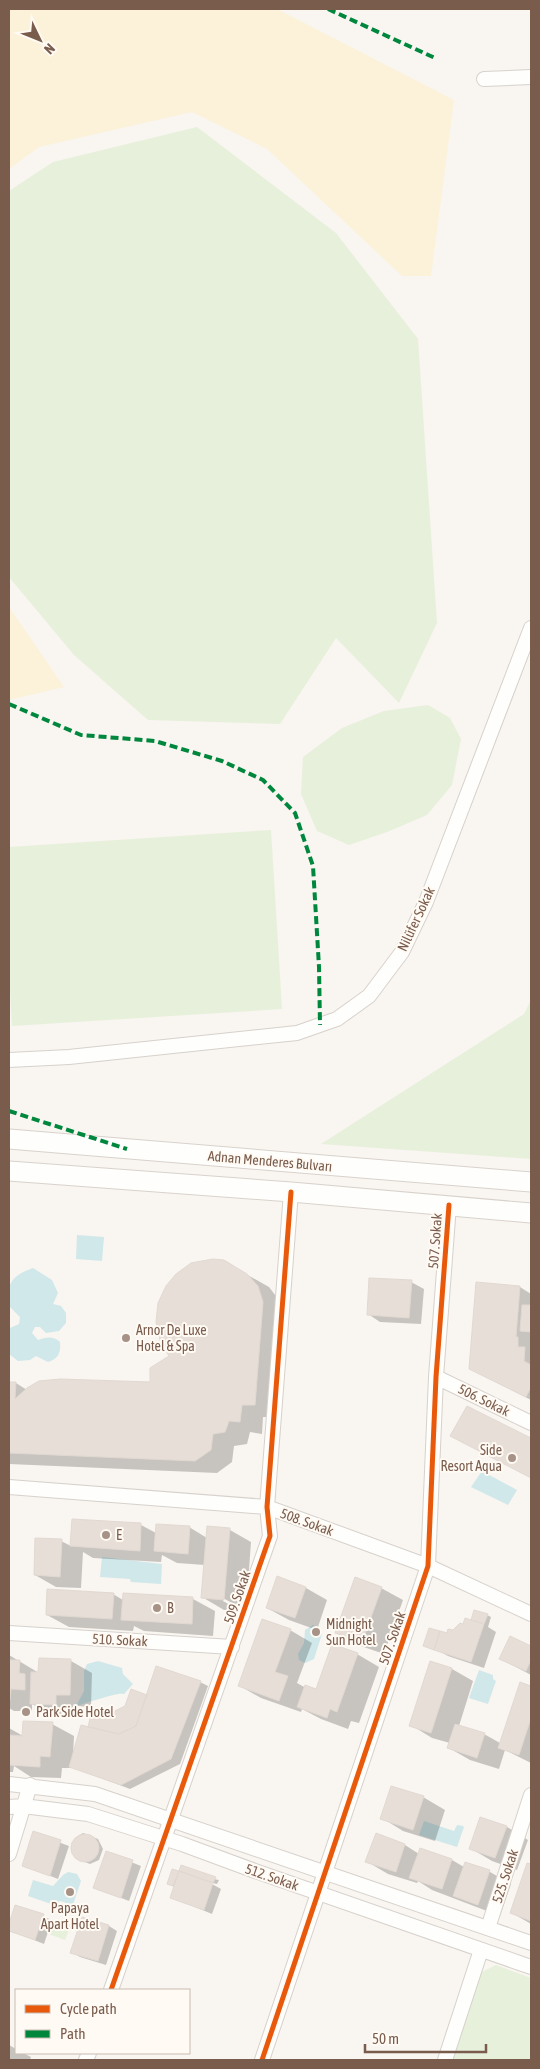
<svg xmlns="http://www.w3.org/2000/svg" width="540" height="2069" font-family="'Asap Condensed',sans-serif">
	<rect width="100%" height="100%" fill="#f9f5f0"/>
	<path fill="#e7f0db" d="M197,127L336,233L418,339L437,623L399,703L336,638L280,724L148,720L74,655L9,577V191L53,162Z
		M428,705L450,718L461,739L452,785L427,815L387,832L349,845L317,831L301,794L303,757L342,728L384,711Z
		M271,830L282,1009L12,1026L9,971V847Z
		M531,1000V1159L321,1144L524,1014Z
		M51,1919L71,1925L65,1940L46,1933Z
		M496,1965L531,1978V2060H452L478,1979L482,1972Z"/>
	<path fill="#fbf2d9" d="M9,9H277L454,100L431,276H402L267,149L192,112L39,147L9,169Z
		M9,607L64,687L9,700Z"/>
	<path fill="#d0e8ea" d="M77,1235L104,1237L102,1261L76,1259Z
		M33,1268L52,1280L58,1293L53,1304L61,1306L66,1313V1323L59,1331L46,1333L40,1327H35L32,1333L38,1340C46,1337 53,1336 60,1342C61,1353 58,1359 48,1362L36,1356L30,1360L18,1361L9,1354V1331L10,1328L19,1324L20,1317L10,1307C4,1284 13,1275 33,1268Z
		M482,1471L517,1490L508,1505L471,1487Z
		M102,1557L162,1564L161,1584L131,1582L130,1579L100,1577Z
		M313,1625L320,1628L322,1634L314,1659L305,1663L299,1660L298,1654L304,1643L305,1630Z
		M98,1661L122,1668L123,1674L133,1684L124,1694C116,1692 85,1704 76,1706L84,1691V1671L87,1664Z
		M479,1670L493,1675V1679L496,1681L488,1704L469,1698Z
		M424,1821L454,1831L457,1825L463,1826L464,1827L457,1847L419,1835Z
		M68,1872L77,1874L81,1881L73,1905L60,1901L54,1905L28,1896L33,1880L53,1886L63,1875Z"/>
	<path fill="#0003" d="M223,1261L269,1287L279,1300L276,1417H263L262,1434L250,1432L247,1444L234,1446L232,1462L217,1473L9,1464V1383H16L27,1390L151,1383L171,1357Z
		M411,1282L424,1289L421,1324L380,1322L368,1314Z
		M477,1284L520,1287L531,1294V1400L470,1369Z
		M73,1520L141,1525L156,1533L189,1527L207,1538L230,1530L251,1542L246,1611L223,1598V1601L241,1611L224,1610L202,1597L205,1565L177,1563L162,1555L161,1562L93,1558L83,1552L81,1588L56,1587L35,1575L61,1541L71,1546Z
		M306,1588L327,1600L317,1630L289,1620L267,1608Z
		M381,1588L403,1600L384,1654L358,1645L337,1633Z
		M113,1594L123,1600L124,1594L193,1599L215,1611L213,1636L144,1631L134,1626L133,1631L69,1627L47,1615Z
		M487,1615L491,1617L488,1627L496,1632L484,1668L448,1656L437,1650L448,1634L464,1626L477,1623Z
		M290,1630L312,1643L297,1683L306,1688L317,1691L357,1654L379,1667L359,1723L351,1721L348,1729L321,1719L302,1709L301,1712L261,1698L240,1686Z
		M510,1638L531,1647V1675L501,1659Z
		M9,1655L39,1673L71,1661L92,1673L91,1707L78,1706L77,1716H53L32,1704V1711H14L9,1708Z
		M431,1662L452,1669L473,1681L459,1726L484,1734L500,1743L521,1683L531,1687V1763L505,1750L499,1769L470,1760L449,1748L450,1743L432,1738L411,1725Z
		M200,1682L208,1686L180,1764L130,1789L72,1767V1768H62L61,1778L31,1777L14,1766L13,1772H9V1728L23,1736L52,1724L74,1736L73,1755L89,1729L109,1715L147,1696Z
		M423,1797L445,1810L435,1841L403,1831L382,1818Z
		M481,1818L507,1827L528,1840L517,1870L492,1861L470,1848Z
		M34,1833L69,1846L58,1879L23,1865Z
		M83,1833L98,1839L103,1849L99,1860L90,1864L75,1858L71,1850L75,1838Z
		M376,1835L405,1845L419,1854L421,1849L452,1860L464,1867L466,1863L490,1872L511,1884L500,1916L432,1890L418,1881L417,1883L388,1874L366,1861Z
		M106,1852L141,1866L129,1901L95,1888Z
		M528,1865L531,1866V1924L512,1913Z
		M173,1871L219,1880L217,1884L213,1883L212,1884L221,1889L212,1914L171,1897L175,1887L172,1886Z
		M16,1906L52,1920L44,1944L9,1930Z
		M83,1918L109,1926L117,1931L106,1965L80,1957L72,1952Z
		M9,2045L16,2049V2053H23L31,2057L30,2060H9Z"/>
	<path fill="#e6ded7" stroke="#e2d8d2" d="M213,1259L224,1260L247,1274L258,1286L263,1302L255,1405H242L240,1422L229,1421L225,1432L213,1434L211,1450L195,1461L9,1453V1382H16L15,1399L27,1388L39,1381L60,1379L150,1382V1368L169,1356L160,1340L156,1322L158,1303L166,1286L176,1274L191,1263Z
		M369,1278L412,1280L409,1318L367,1315Z
		M476,1282L520,1286L516,1337H518V1347H525L524,1361L531,1365V1387L526,1397L469,1369Z
		M522,1305H531V1332L520,1331Z
		M467,1406L531,1438V1478L450,1436Z
		M72,1519L141,1523L140,1551L70,1546Z
		M156,1524L190,1526L188,1554L154,1551Z
		M207,1526L230,1528L224,1600L201,1598Z
		M35,1538L62,1539L60,1577L34,1575Z
		M277,1576L306,1587L295,1618L266,1608Z
		M355,1577L382,1587L362,1642L335,1633Z
		M47,1589L114,1593L112,1619L46,1615Z
		M123,1593L193,1597L192,1624L121,1620Z
		M474,1610L488,1614L484,1624L471,1620Z
		M465,1618L484,1624L471,1662L434,1650L440,1631L447,1633L448,1629L453,1630L460,1623L463,1624Z
		M262,1619L291,1629L275,1672L288,1676L279,1701L238,1686Z
		M429,1628L440,1631L434,1650L423,1646Z
		M510,1636L531,1646V1660L526,1671L499,1659Z
		M332,1644L358,1653L337,1712L330,1709L327,1718L297,1707L305,1685L316,1689Z
		M9,1653V1660H20L19,1673L25,1674V1690L11,1689L10,1700L9,1699Z
		M39,1658L71,1659L70,1695H56V1705L30,1704L31,1672H38Z
		M430,1661L452,1668L431,1733L409,1726Z
		M156,1666L201,1681L171,1759L121,1785L69,1767L81,1725L119,1734L136,1726Z
		M520,1682L531,1686V1718L519,1755L498,1748Z
		M131,1689L147,1695L136,1726L119,1734L88,1727L92,1710L109,1714L125,1706Z
		M23,1721L53,1722L50,1757L40,1756V1767L9,1765L10,1735L22,1736Z
		M455,1724L485,1733L477,1758L447,1748Z
		M391,1786L424,1796L413,1830L380,1819Z
		M480,1817L507,1826L495,1858L469,1849Z
		M33,1831L61,1840L50,1876L22,1866Z
		M376,1833L405,1844L396,1872L365,1862Z
		M71 1848a14 14 0 1 1 28 0a14 14 0 1 1-28 0Z
		M420,1848L452,1859L442,1889L409,1878Z
		M106,1851L133,1860L121,1898L93,1888Z
		M465,1862L490,1870L478,1905L453,1896Z
		M527,1863L531,1864V1921L510,1913Z
		M181,1865L216,1877L213,1883L179,1871Z
		M172,1869L179,1871L173,1886L167,1884Z
		M179,1871L213,1883L204,1910L170,1898Z
		M15,1905L44,1914L35,1940L9,1931V1924Z
		M82,1917L109,1925L98,1961L70,1953Z"/>
	<g fill="none" stroke-linecap="round" stroke-linejoin="round">
		<defs>
			<path id="minor" d="M484,79L531,77
				M9,1060L69,1057L297,1033L337,1019L369,996L402,952L426,902L531,628
				M436,1377L531,1423
				M9,1487L267,1507L428,1566L531,1614
				M9,1633L232,1647
				M9,1784L95,1794L531,1943
				M9,1807L23,1806L88,1814L182,1844L255,1871L531,1967
				M9,1854L30,1785
				M488,1928L531,1795
				M111,1990L270,1536L267,1507L291,1192
				M86,2060L89,2053
				M262,2060L428,1566L436,1377L449,1205
				M445,2060L481,1950"/>
			<path id="secondary" d="M9,1139L531,1182
				M9,1171L291,1192L531,1213"/>
		</defs>
		<use href="#minor" stroke="#d7d1cb" stroke-width="16"/>
		<use href="#secondary" stroke="#d9d2cb" stroke-width="21"/>
		<use href="#minor" stroke="#fefefd" stroke-width="14"/>
		<use href="#secondary" stroke="#fefefd" stroke-width="19"/>
		<path stroke="#00873e" stroke-width="4" stroke-dasharray="8 4" stroke-linecap="butt" d="M328,9L435,58
			M9,704L81,735L155,741L222,761L263,780L295,813L313,866L319,967L320,1025
			M9,1111L127,1149"/>
		<defs>
			<path id="cycleway" d="M111,1990L270,1536L267,1507L291,1192
				M262,2060L428,1566L436,1377L449,1205"/>
		</defs>
		<use href="#cycleway" stroke="#fffaf3" stroke-width="8"/>
		<use href="#cycleway" stroke="#e8590c" stroke-width="5"/>
	</g>
	<g fill="#a69286" stroke="#fffaf3" stroke-width="2">
		<circle cx="126" cy="1338" r="5"/>
		<circle cx="512" cy="1458" r="5"/>
		<circle cx="106" cy="1535" r="5"/>
		<circle cx="157" cy="1608" r="5"/>
		<circle cx="316" cy="1632" r="5"/>
		<circle cx="26" cy="1712" r="5"/>
		<circle cx="70" cy="1892" r="5"/>
	</g>
	<g text-anchor="middle" dominant-baseline="central" stroke-width="4" stroke-linejoin="round" paint-order="stroke">
		<g font-size="14" fill="#7a5c4d" stroke="#fffaf3">
			<text transform="translate(416 919) rotate(-65)">Nilüfer Sokak</text>
			<text transform="translate(270 1161) rotate(5)">Adnan Menderes Bulvarı</text>
			<text transform="translate(435 1241) rotate(-86)">507. Sokak</text>
			<text transform="translate(484 1400) rotate(26)">506. Sokak</text>
			<text transform="translate(307 1522) rotate(20)">508. Sokak</text>
			<text transform="translate(237 1597) rotate(-71)">509. Sokak</text>
			<text transform="translate(392 1638) rotate(-71)">507. Sokak</text>
			<text transform="translate(120 1640) rotate(3)">510. Sokak</text>
			<text transform="translate(505 1876) rotate(-72)">525. Sokak</text>
			<text transform="translate(272 1877) rotate(19)">512. Sokak</text>
		</g>
		<g font-size="14" fill="#7a5c4d" stroke="#fffaf3" text-anchor="start">
			<text x="136" y="1330">Arnor De Luxe<tspan x="136" dy="16">Hotel &amp; Spa</tspan></text>
			<text x="502" y="1450" text-anchor="end">Side<tspan x="502" dy="16">Resort Aqua</tspan></text>
			<text x="116" y="1535">E</text>
			<text x="167" y="1608">B</text>
			<text x="326" y="1624">Midnight<tspan x="326" dy="16">Sun Hotel</tspan></text>
			<text x="36" y="1712">Park Side Hotel</text>
			<text x="70" y="1908" text-anchor="middle">Papaya<tspan x="70" dy="16">Apart Hotel</tspan></text>
		</g>
	</g>
	<rect width="540" height="2069" fill="none" stroke="#7a5c4d" stroke-width="20"/>
	<rect x="15" y="1989" width="175" height="65" fill="#fffaf3" stroke="#cabbb1"/>
	<rect x="25" y="2005" width="25" height="8" fill="#e8590c" stroke="#cabbb1"/>
	<text x="60" y="2014" font-size="15" fill="#7a5c4d">Cycle path</text>
	<rect x="25" y="2030" width="25" height="8" fill="#00873e" stroke="#cabbb1"/>
	<text x="60" y="2039" font-size="15" fill="#7a5c4d">Path</text>
	<g transform="translate(40 40) rotate(133)" stroke="#fffaf3" stroke-width="4" paint-order="stroke">
	<path d="M0-4L9 19L0 12L-9 19Z" fill="#7a5c4d"/>
	<text y="-8" font-size="14" font-weight="bold" text-anchor="middle" fill="#7a5c4d">N</text>
	</g>
	<path d="M365 2044v8h121v-8" fill="none" stroke="#7a5c4d" stroke-width="2.5"/>
	<text x="372" y="2044" font-size="15" fill="#7a5c4d" stroke="#fffaf3" stroke-width="4" paint-order="stroke">50 m</text>
</svg>
